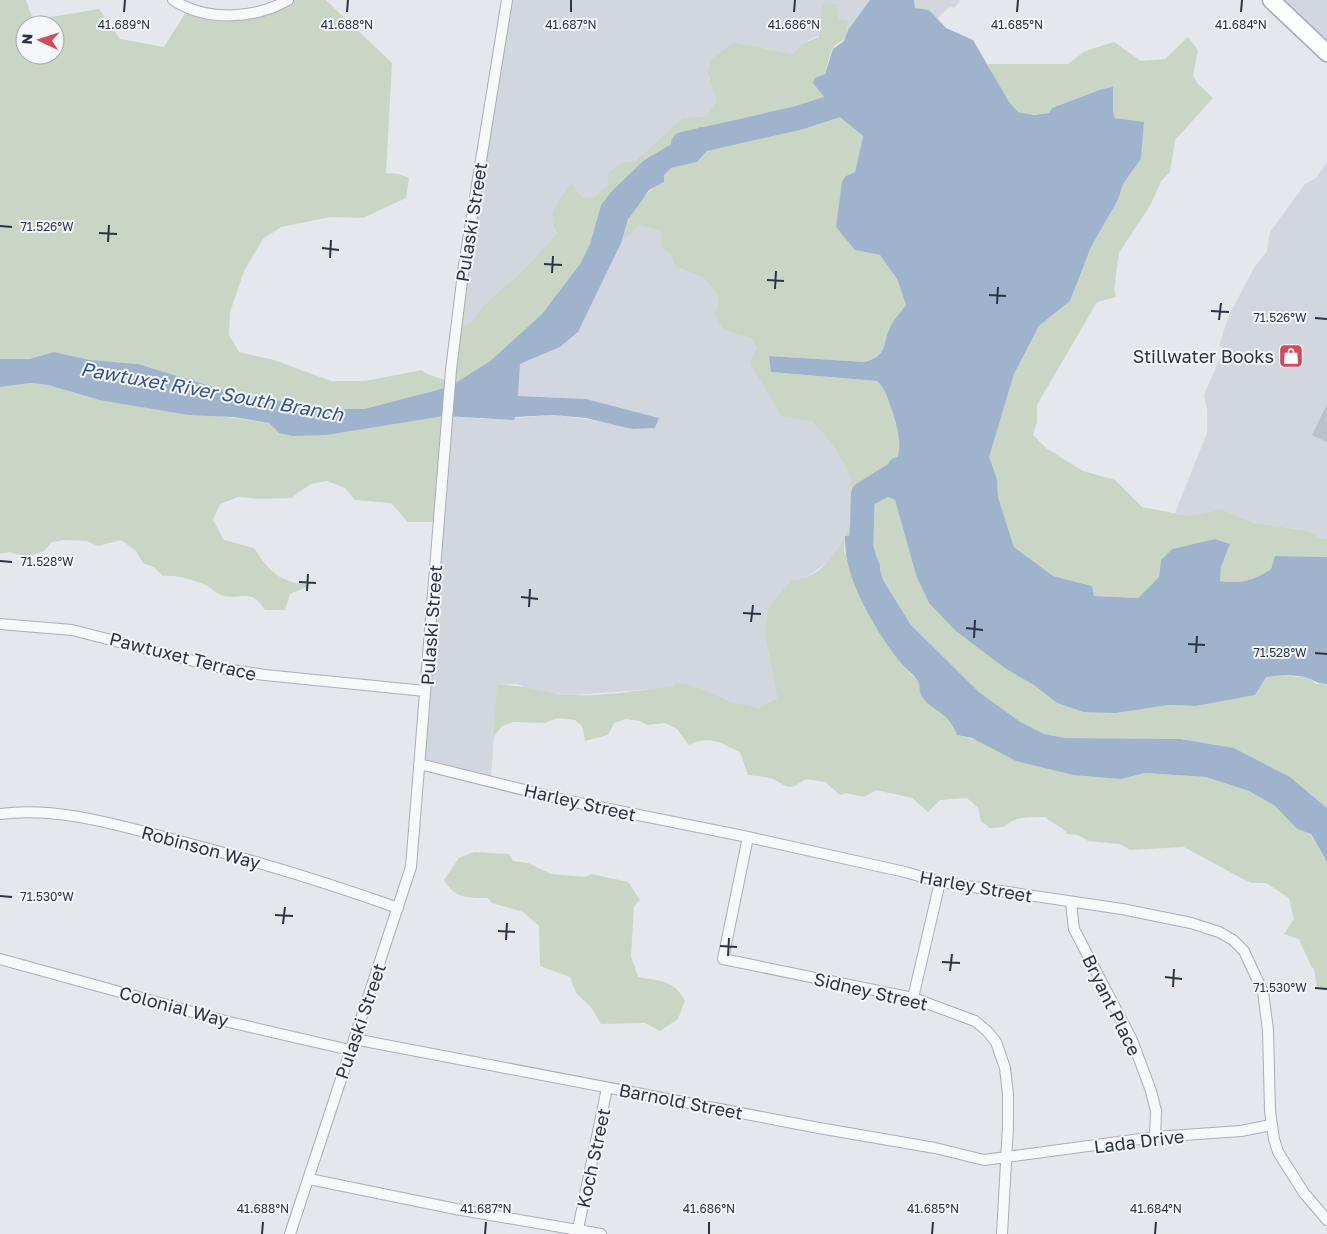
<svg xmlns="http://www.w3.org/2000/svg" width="1327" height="1234" font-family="'Golos Text',sans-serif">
	<rect width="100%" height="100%" fill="#e4e7ec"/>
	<path fill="#d2d6de" d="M505,0H870L848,30V21L801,44L793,54L734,42L712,58L707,71L716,100L707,116L682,118L635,161L623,162L608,185L592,198H583L571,185L554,229L557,233L524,269L484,305L474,319L455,332Z
		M914,0H961L954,8L950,6L937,19L929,10L915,8Z
		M1277,0H1327V54Z
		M1327,162V538L1321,539L1309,531L1251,522L1222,509L1189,516L1175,513L1207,433V411L1204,395L1220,358L1228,354L1227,351L1219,345L1230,313L1254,268L1267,251L1270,232L1305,184L1316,178Z
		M640,224L660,231L661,247L671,255L675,267L703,277L718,296V308L724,330L751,338L757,347L755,354L835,448L850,476L852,496L860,499L858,504L864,506H876L873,526L868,529L849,525L845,537L833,559L778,596L769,606L764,629L777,698L759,708L731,703L693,686L575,695L532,691L517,684L497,685L491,781L421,764L444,416L485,419L516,415V418L553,415L655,428L659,418L586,399L518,396L520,364L560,347L578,332L620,243L629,231L636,229Z"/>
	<path fill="#c9d6c5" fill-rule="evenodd" d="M0,0H26L33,20L99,9L120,39L164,47L186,12L263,10L287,0H326L392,63L386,173L399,174L409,178L406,198L363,218L330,217L281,227L263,239L244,271L230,312L229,335L239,352L274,360L331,381H365L422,370L425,373L450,382L455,332L474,319L484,305L524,269L557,233C544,216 561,199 571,184L583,198H592L608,185V173L623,162L635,161L682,118L707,116L716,100L707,71L712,58L734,42L793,54L801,44L819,37L822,5L836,4L838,19L848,21C848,46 840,37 832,50C829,57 827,66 825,74L815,78L841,118L863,136L855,172L846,176L855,250L880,255L897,279L906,305C901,312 895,318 891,325C881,344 890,354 865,362L769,356L771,372L877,381C886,389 888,400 892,411C909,460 895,470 860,499L852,496L850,476L835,448L812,421L782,417L750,363L757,347L751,338L724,330L714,313L718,308V296L703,277L675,267L671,255L661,247L660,231L640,225C634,232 628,233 621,243C629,216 638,195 664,182V175L671,168L697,162L713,144L712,128L644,161L611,192L601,205L590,244L580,264L542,314L490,361L449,387L364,409H326L227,391L138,364L90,360L54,352L29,359H0ZM25,25H55V55H25Z
		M1188,37L1198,50L1193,75L1197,83L1213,98L1175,140L1170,172L1161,181L1151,204L1119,253L1114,290L1116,297L1097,302L1037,405V422L1033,435L1046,448L1083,471L1115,480L1142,507L1189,516L1222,509L1251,522L1309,531L1321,539L1327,538V557L1275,556L1271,569C1252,581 1242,584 1220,581L1221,567L1230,544L1215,539L1172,549L1161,560L1159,577L1138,598L1094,596L1092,586L1053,576L1014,547L998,497L997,479L988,458L1014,374L1039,326L1070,301L1091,247L1118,200L1123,184L1141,159L1144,123L1115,118L1113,112V87L1102,89L1052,108L1049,113C1040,114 1026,117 1018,112C1008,106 992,75 988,64H1068L1085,51L1114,42L1141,61L1165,59Z
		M31,383L48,385L99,400L269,423L279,433L444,416L437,522H408L391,503L355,500L345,488L327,481L311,484L291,498L261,499L238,497L220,504L213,520L224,540L254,548C270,573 281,583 311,585L290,594L285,610H265C249,585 241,602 221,595C216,593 212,589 208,586C193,580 179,575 163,576L154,567L143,563L136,551L121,540L98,546L87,541L64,540L52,542L44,551L27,557L9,552L0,554V387Z
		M888,497L895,500L916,575L1007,669L1034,685L1057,703L1116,713L1169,705L1195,706L1265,677L1281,675L1309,678L1316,684H1327V808L1290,777L1234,748L1181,739L1065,738L1044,734L1019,721L979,692L911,625L883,580L872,541L845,536L849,525L868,529L873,526L876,506L873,505Z
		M845,537L844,551L900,663L919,682L921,695L952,722L957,735L1121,779L1145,773L1206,777L1249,791L1275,806L1297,829L1310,834L1327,862V988L1317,987L1314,969L1311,966L1299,939L1284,934L1294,919L1289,898L1266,883H1252L1241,878L1184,847L1130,850L1120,844L1088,841L1078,835L1067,834C1063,827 1052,823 1045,817C1031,818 1014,815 1004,827L990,828L981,821L978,808L967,798L940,800L928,812L912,798L876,790L864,797L846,793L840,795L825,782L806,779C788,791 790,788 773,779C766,776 755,776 748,775L740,752C720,743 710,735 689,745L677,729L665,723L647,725L640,721L626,719L614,723L608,735L585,741L582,726L575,720L558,718L544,723L514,722L502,726L493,738L497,685C523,684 546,694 573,695C603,697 643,689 674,687L676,683L693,686L731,702L759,708L777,698L764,629L769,606L792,580C818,579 833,558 845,537Z
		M474,852L509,854L513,861L528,863L551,874L585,877L592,874L628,882L640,900L634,906L631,956L638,977C660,981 675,980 685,1001L678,1019L660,1031L645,1023L601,1024L591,1007L576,993L570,977L540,966L539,926L523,912L492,903L488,898C468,898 455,899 444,880L459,858Z"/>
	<path fill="#9fb4cc" d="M870,0H914L915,8L929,10L946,28L973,40L1009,102L1018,112L1034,115L1049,113L1052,108L1102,89L1113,87V112L1115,118L1144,122L1141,159L1123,184L1118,200L1091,247L1070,301L1039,326L1014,374L989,457L997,479L998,497L1014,547L1053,576L1092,586L1094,596L1138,598L1159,577L1161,560L1172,549L1215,539L1230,544L1221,567L1220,581C1242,584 1252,581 1271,569L1275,556L1327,557V684C1318,684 1315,681 1308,678C1295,674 1279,675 1266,677L1255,695L1195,706L1169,705L1116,713L1084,712L1057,703L1034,685L1006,669L956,631L929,603L916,575L895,500L888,497C878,502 870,509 858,504L860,499C895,470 909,460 892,411C888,400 886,389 877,381L771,372L769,356L865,362C890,354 881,344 891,325C895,318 901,312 906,305L897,279L880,255L855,250L836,227L842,182L846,176L855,172L863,136L841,118L813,83L815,78L825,74L833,49L844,41L848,30Z
		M700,127L712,128L713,144L697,162L671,168L664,175V182L649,190L628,220L621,243L578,332L560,347L520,364L518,396L586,399L659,418L655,428L632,429L586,418L553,415L515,417L514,420L444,416L326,435L293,436L279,433L269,423L233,417L189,415L99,400L48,385L31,383L0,387V359H29L54,352L90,360L138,364L227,391L326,409H364L449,387L490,361L542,314L580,264L590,244L601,205L611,192L643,161Z
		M856,535L872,541L883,580L911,625L979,692L1019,721L1044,734L1065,738L1181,739L1234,748L1290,777L1327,808V862L1311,834L1297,829L1275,806L1249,791L1206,777L1145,773L1121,779L1073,775L1016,761L972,738L957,735C948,710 931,712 921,695C919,691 920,685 918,681C913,673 904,668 899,661C875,629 843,578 845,536Z"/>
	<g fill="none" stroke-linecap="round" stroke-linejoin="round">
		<path stroke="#9fb4cc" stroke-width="24" d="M683,144L798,118L863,97
			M868,567L861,554L863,494L898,472L899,469"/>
	</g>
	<path fill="#bbc0ca" d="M1327,404V442L1312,435Z"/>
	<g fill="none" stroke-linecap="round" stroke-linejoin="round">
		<defs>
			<path id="minor" d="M173,0C207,22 255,19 288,0
				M0,624L72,630L225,669L265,675L425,691
				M419,764L569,801L748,837L905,872L940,882L1122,909L1191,923L1219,932L1233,940L1244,951L1263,992L1268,1030L1270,1111L1274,1139L1278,1152L1304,1193L1327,1220
				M0,814C57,806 117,825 172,839C249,859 323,881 398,908
				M748,837L723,959L913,998L975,1021L987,1031L996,1042L1005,1068L1008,1094V1126L1002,1234
				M1071,903L1074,929L1132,1040L1151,1091L1156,1111L1155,1137
				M0,959L229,1022L350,1050
				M913,998L940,882
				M354,1039L819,1128L935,1148L984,1160L1155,1137L1241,1131L1271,1125
				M309,1179L456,1209L601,1234
				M578,1229L607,1088
				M290,1234L411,867L451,370L464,265L507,0"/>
			<path id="primary" d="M1271,0L1327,53"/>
		</defs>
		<use href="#minor" stroke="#a9aeb7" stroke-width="12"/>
		<use href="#primary" stroke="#a3abb8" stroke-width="19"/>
		<use href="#minor" stroke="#f7f8fa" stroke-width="10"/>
		<use href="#primary" stroke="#fff" stroke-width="16"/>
	</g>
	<path fill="none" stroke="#2b3445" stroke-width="2" d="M124,12L125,0M347,12L348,0M571,12V0M794,12L795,0M1017,12L1018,0M1241,12L1242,0M0,226L12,227M99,233L117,234M108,242L109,225M322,248L339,250M330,258L331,240M544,264L562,265M552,273L553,256M767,280L784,281M775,289L776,271M989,295L1006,296M997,304L998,287M1211,311L1229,312M1315,318L1327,319M1219,320L1221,303M0,561L12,562M299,582L316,583M307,591L308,574M521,597L538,599M529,607L530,589M743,613L761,614M751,622L753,605M966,628L983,630M974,638L975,620M1188,644L1205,645M1196,653L1197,636M1315,653L1327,654M0,896L12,897M275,915L293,916M283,924L285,907M498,931L515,932M506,940L507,923M720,946L737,947M728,956L729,938M942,962L960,963M950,971L952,954M1165,977L1182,979M1173,987L1174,969M1315,988L1327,989M262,1234L263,1222M485,1234L486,1222M709,1234V1222M932,1234L933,1222M1155,1234L1156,1222"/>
	<defs>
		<symbol id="shop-square" viewBox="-11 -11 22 22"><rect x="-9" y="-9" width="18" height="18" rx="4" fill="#d1495b" stroke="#f4f6f9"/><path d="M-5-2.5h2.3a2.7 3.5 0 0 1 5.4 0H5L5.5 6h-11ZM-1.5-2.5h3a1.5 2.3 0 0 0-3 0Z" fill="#fff"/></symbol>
	</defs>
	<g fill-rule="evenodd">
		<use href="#shop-square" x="1277" y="342" width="28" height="28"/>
	</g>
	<g text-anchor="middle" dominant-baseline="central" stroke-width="4" stroke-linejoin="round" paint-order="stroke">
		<g font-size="18" fill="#2b3445" stroke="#f4f6f9">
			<text transform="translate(471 222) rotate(-81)">Pulaski Street</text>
			<text transform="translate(431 625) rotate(-86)">Pulaski Street</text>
			<text transform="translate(183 656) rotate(14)">Pawtuxet Terrace</text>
			<text transform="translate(580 802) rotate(13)">Harley Street</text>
			<text transform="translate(201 847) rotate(15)">Robinson Way</text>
			<text transform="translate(976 886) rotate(10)">Harley Street</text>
			<text transform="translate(871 991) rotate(13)">Sidney Street</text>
			<text transform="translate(1112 1005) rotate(64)">Bryant Place</text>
			<text transform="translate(174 1006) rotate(15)">Colonial Way</text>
			<text transform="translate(360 1021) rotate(-71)">Pulaski Street</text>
			<text transform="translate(681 1101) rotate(11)">Barnold Street</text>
			<text transform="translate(1139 1141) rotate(-7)">Lada Drive</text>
			<text transform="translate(593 1158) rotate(-78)">Koch Street</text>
		</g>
		<g font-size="18" fill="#2b3445" stroke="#f4f6f9" text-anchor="end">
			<text x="1274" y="356">Stillwater Books</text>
		</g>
		<g font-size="19" font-style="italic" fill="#34527a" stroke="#f4f6f9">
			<text transform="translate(212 391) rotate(10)">Pawtuxet River South Branch</text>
		</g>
	</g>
	<g font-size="12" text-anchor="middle" fill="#2b3445" stroke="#f4f6f9" stroke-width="4" stroke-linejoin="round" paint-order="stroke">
		<text x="124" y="29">41.689°N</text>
		<text x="347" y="29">41.688°N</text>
		<text x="571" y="29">41.687°N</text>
		<text x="794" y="29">41.686°N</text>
		<text x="1017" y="29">41.685°N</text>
		<text x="1241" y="29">41.684°N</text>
		<text x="47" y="231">71.526°W</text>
		<text x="1280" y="322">71.526°W</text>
		<text x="47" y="566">71.528°W</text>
		<text x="1280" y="657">71.528°W</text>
		<text x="47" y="901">71.530°W</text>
		<text x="1280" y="992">71.530°W</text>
		<text x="263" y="1213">41.688°N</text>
		<text x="486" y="1213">41.687°N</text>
		<text x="709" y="1213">41.686°N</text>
		<text x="933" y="1213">41.685°N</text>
		<text x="1156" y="1213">41.684°N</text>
	</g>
	<g transform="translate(40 40) rotate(274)"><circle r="24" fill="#f4f6f9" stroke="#a4a8b1"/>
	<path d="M0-4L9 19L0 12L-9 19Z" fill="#d1495b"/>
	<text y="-8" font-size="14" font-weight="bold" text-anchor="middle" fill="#2b3445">N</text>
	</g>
</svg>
